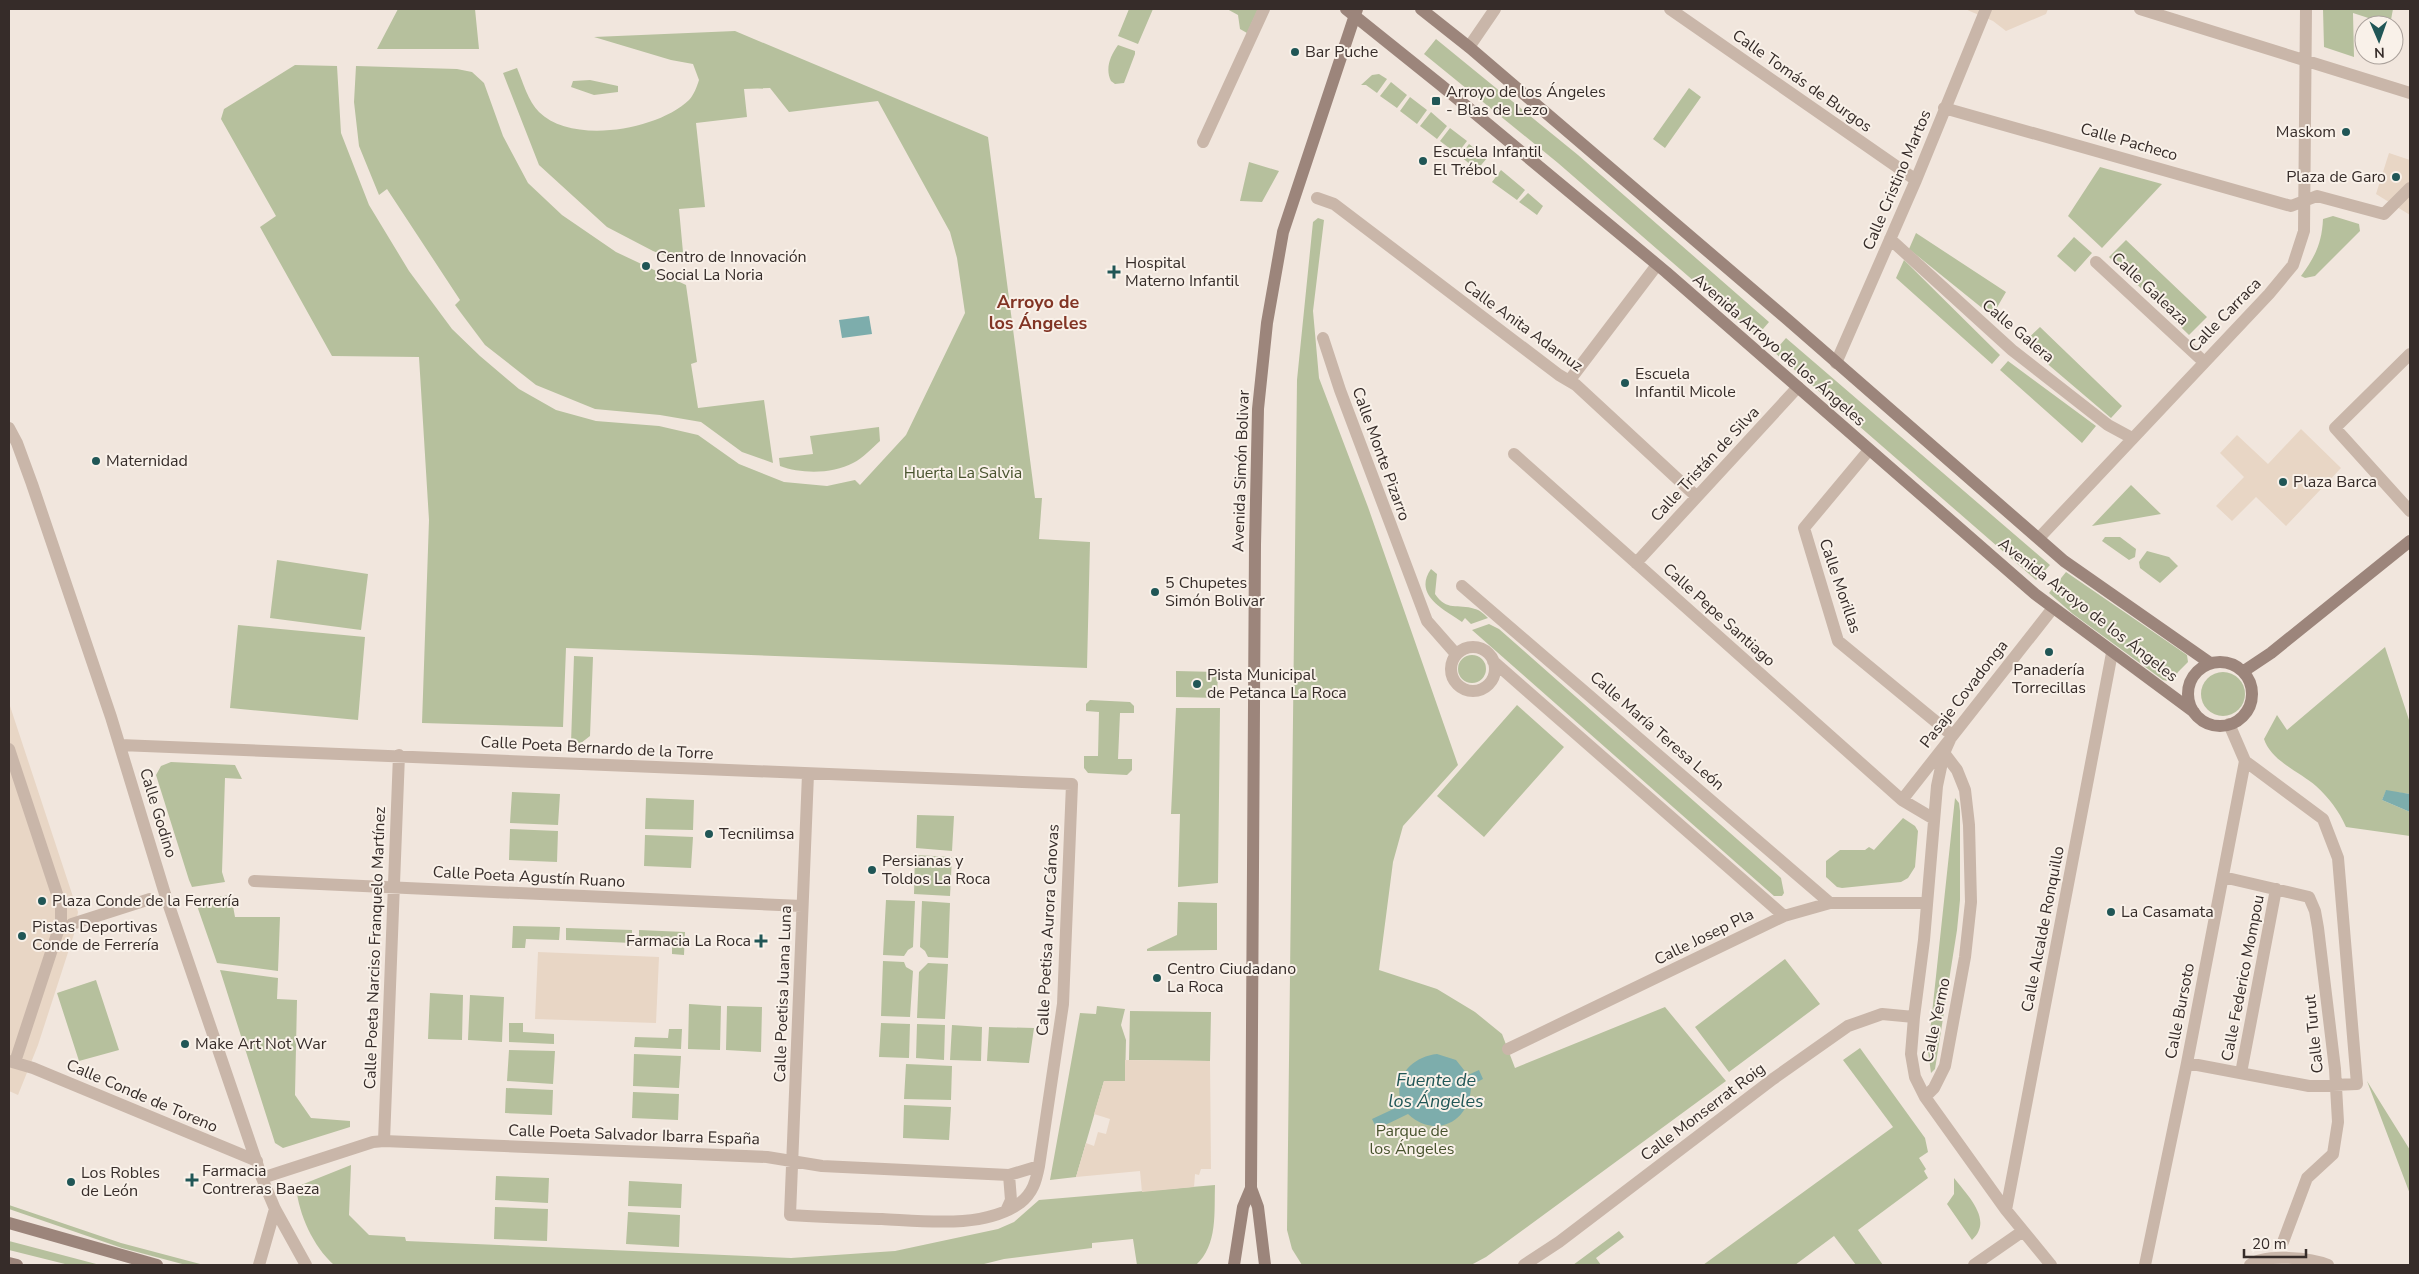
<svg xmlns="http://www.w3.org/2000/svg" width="2419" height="1274" font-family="'Nunito Sans',sans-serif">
	<rect width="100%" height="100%" fill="#f1e6dd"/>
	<path fill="#b6c09d" d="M398,9H475L479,49H377Z
		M1129,9H1153L1138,44L1118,36Z
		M1227,9H1258L1247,33L1240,29L1238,15Z
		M2323,9H2393L2390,25L2353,13L2354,57L2324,47Z
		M735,31L988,137L1035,498H1042L1039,539L1090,542L1087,668L566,648L563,727L422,723L429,520L419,357L332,356L260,227L276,216L221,119L224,109L295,65L337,66L341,133L369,205L409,271L452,329L480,356L519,389L556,410L596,421L659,426L698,435L739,464L784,482L827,486L855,480L860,485L906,435L965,313L957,258L950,232L878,101L789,112L770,88L744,89L747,117L696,123L705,207L679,209L684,263L653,251L607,227L539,165L503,73L517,68C523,82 528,101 539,112C572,145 658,130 689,100C694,95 697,86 699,80L693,64L671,60L594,37Z
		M1436,39L1578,155L1769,322L1757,336L1558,163L1424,54Z
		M1118,45L1135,51V54L1124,83L1115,84L1111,81C1105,69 1110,56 1118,45Z
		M356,66L457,69L472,72L484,83L503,136L528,183L562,215L616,252L686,285L697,362L691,364L698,408L764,400L773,463L742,452L701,422L660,415L595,409L536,385L485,345L455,305L460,300L387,189L379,195L359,146L354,102Z
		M1379,74L1387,79L1377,93L1366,85H1361L1372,75Z
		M590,80L618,86V92L594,95L571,87L573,81Z
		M1391,82L1407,95L1397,108L1380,96Z
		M1689,88L1701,97L1665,148L1653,139Z
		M1410,97L1427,110L1417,124L1400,111Z
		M1431,112L1447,126L1437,139L1420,126Z
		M1450,128L1467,141L1457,154L1440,141Z
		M1469,144L1487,158L1477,170L1460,156Z
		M1249,162L1279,171L1262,202L1240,201Z
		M2100,167L2162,184L2102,248L2068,216Z
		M1501,170L1525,190L1517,200L1492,182Z
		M1528,193L1543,206L1537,215L1519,202Z
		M2333,216L2359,224L2360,231L2315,276L2305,278L2301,276C2315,257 2322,243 2323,219Z
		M1318,218L1324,220L1313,311L1319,378L1368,507L1458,765L1403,826L1393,862L1379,970L1437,989L1475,1012L1502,1034L1515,1068L1665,1007L1726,1081L1486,1257L1471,1265H1302L1292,1249L1287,1230L1297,380L1313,222Z
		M1916,233L2006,292L1992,316L1909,249Z
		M2074,237L2092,253L2075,272L2057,256Z
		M2126,240L2207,317L2189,335L2109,257Z
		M1904,260L2000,355L1992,364L1896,278Z
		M2040,327L2122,406L2111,418L2023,343Z
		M1786,338L2050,565L2036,580L1774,352Z
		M2008,361L2096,426L2082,443L2000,370Z
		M879,427L880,441C872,448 863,458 853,463C833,474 801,474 780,466L779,458L813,454L810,436Z
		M2131,485L2161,514L2092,526Z
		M2105,537H2120L2136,549L2135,557L2129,560L2102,541Z
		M2147,551L2169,557L2178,566L2160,583L2140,568L2139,562Z
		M277,560L368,574L361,630L270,618Z
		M1431,569L1437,574L1435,594C1447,612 1457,603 1475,609C1480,610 1484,614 1488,618L1471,624L1465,618L1462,622C1443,609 1413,595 1431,569Z
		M2066,572L2187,655L2188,662L2178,672L2172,682L2163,680L2073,614L2049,593Z
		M1489,624L1499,629L1781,878L1784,893L1782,896H1774L1472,630Z
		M238,625L365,637L358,720L230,708Z
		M2385,647L2410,723V794L2386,791L2382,800L2410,812V836L2346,827C2339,811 2329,798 2316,786C2300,772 2271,761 2264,739L2277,715L2287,730Z
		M1458 669a14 14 0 1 1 28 0a14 14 0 1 1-28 0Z
		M574,656L593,657L590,736L581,743H571Z
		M1176,671L1218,672L1217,698L1176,697Z
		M2201 694a22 22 0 1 1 44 0a22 22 0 1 1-44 0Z
		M1090,700L1130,702L1134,706V713H1120L1118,759H1132V770L1127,775L1088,773L1084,768V756H1098L1099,712L1086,711V704Z
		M1517,705L1564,747L1484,837L1437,796Z
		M1176,708H1220L1218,883L1178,887L1180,814H1171Z
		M171,762L235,765L242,779L225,778L222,872L225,882L192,887L189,880L156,775L161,766Z
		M512,792L560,794L558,825L510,823Z
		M646,798L694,800L693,830L645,829Z
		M1955,798L1959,803L1960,811V900L1957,930L1935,1069L1931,1073L1928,1051Z
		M917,815L954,816L952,851L916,848Z
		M1903,818L1915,826L1918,831L1915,867L1908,878L1901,882L1842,888L1837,887L1826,877V861L1840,850H1865L1869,847L1874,850Z
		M510,829L558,831L557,862L509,860Z
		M645,835L693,837L691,868L644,866Z
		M915,855L952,857L950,896L914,894Z
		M231,895L235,917H280L278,971L217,963L195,900Z
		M886,900L915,901L913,947L908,950L904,956L883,955Z
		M922,901L950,903L948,958L928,957L925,951L920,947Z
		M1178,902L1217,903V950L1147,951V949L1177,935Z
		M513,926L560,927L559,940L526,939L525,948H512Z
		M566,928L632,930V943L566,940Z
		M639,930L685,932L684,955L672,954V944L639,943Z
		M1785,959L1820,1004L1729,1072L1695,1027Z
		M883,961L904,962L906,967L913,971L910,1017L881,1016Z
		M928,963L948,964L945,1019L917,1018L919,972Z
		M220,970L278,978L277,999L297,1000L295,1095L311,1118L350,1121V1127L283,1148L275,1143Z
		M96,980L119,1050L79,1061L57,993Z
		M430,993L463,995L462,1040L428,1039Z
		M470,995L504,997L502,1042L468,1040Z
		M689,1004L721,1006L720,1050L688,1049Z
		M727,1006L762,1007L761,1052L726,1050Z
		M1097,1006L1125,1009L1121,1025L1126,1040L1125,1081H1104L1076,1177L1050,1180L1080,1013L1096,1014Z
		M1130,1011L1211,1012L1210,1061L1129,1060Z
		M509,1023H523V1032L554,1034V1044L509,1042Z
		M881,1023L910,1024L909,1058L879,1057Z
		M917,1024L945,1025L944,1060L916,1058Z
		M952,1025L982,1027L981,1061L950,1060Z
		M989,1027L1034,1028L1029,1063L987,1061Z
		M669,1029H682L681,1049L634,1047L635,1037L668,1038Z
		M1860,1048L1925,1138L1928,1152L1919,1158L1926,1169L1924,1171L1928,1178L1858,1230L1883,1265H1856L1834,1236L1795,1265H1703L1893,1127L1843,1060Z
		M509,1050L555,1051L553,1084L507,1081Z
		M634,1054L681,1056L679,1088L633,1086Z
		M906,1064L952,1066L951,1100L904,1099Z
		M2367,1081L2410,1150V1194Z
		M506,1088L553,1090L552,1115L505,1113Z
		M633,1092L679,1094L678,1120L632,1118Z
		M904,1105L951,1107L949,1140L903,1138Z
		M351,1165L349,1215L369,1235L405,1237L406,1241L791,1258L895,1251L998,1229L1014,1222L1039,1200L1215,1185C1214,1212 1218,1245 1196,1265H1137L1133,1239L1092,1243V1248L1004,1259L980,1265H334C313,1246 299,1215 296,1187Z
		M496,1176L549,1178L548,1203L495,1200Z
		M1954,1178C1967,1195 1994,1220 1972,1240L1947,1204L1954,1194Z
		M629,1181L682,1184L681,1208L628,1206Z
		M9,1205L121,1243L204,1265H186L122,1248L9,1209Z
		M495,1207L548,1209L547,1241L494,1239Z
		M628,1212L680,1215L679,1247L626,1244Z
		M1619,1231L1624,1237L1596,1258L1601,1265H1573Z
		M9,1241L100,1265H69L9,1250Z"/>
	<path fill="#e8d6c5" d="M1965,9H2048L2046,14L2006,31L1993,21Z
		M2389,153L2410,160V215L2376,194Z
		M2301,429L2341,468L2286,526L2256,497L2232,521L2216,506L2244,477L2220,453L2237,435L2268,464Z
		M9,703L78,912L74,934L38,1045L18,1095L9,1091Z
		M538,952L659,957L656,1023L535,1019Z
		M1125,1060L1210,1061L1211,1169H1201L1199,1175L1195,1174L1194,1187L1142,1192L1140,1171L1076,1177L1086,1143L1094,1146L1098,1132L1106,1134L1110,1119L1094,1114L1104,1081H1125Z"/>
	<path fill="#7dadac" d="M869,316L872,334L842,338L839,320Z
		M2386,790L2410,794V812L2382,800Z
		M1437,1054L1456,1060L1468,1075L1479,1070L1483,1079L1471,1085C1471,1121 1436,1140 1408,1114L1377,1129L1372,1119L1402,1105C1392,1078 1411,1057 1437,1054Z"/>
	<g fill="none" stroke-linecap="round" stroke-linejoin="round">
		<path stroke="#c9b6a9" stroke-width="12" d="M1670,9L1916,180
			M2140,9L2410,93
			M1469,47L1495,9
			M1944,108L2291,206L2317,196L2384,214L2410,188
			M1203,142L1264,9
			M1317,198L1334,204L1559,375L1576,385L1696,496
			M1890,239L2012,350L2108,425L2132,438
			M2096,262L2203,361
			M1323,338L1340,390L1427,621L1456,654
			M2410,354L2335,428L2410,511
			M1836,363L1916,180L1986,9
			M1569,381L1657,265
			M9,428L17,443L32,484L111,717L165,894L262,1178L275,1209L306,1265
			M1869,450L1804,528L1838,641L1952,735
			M1514,454L1902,800L1934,819
			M2039,538L2269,294L2293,265L2304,231L2306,9
			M1636,563L1798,387
			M1462,586L1830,903
			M1451 669a22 22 0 1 1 44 0a22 22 0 1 1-44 0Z
			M1493,661L1784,916
			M1952,735L1944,753L1937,786L1924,940L1914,1017L1911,1054L1915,1077L1925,1097L2006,1210L2051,1265
			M120,745L1072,784L1063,1004L1039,1166C1036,1181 1033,1193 1020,1203C984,1229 924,1221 882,1219C852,1218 821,1217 790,1215L808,774
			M9,749L61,906V922L15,1062
			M1902,800L2053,608
			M2223,877L2309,897L2315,911L2318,928L2335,1069L2338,1122L2333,1154L2307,1178L2283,1242
			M254,881L802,906
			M72,924L150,899
			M1508,1049L1784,916L1830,903H1926
			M9,1061L33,1068L257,1161
			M2187,1063L2309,1086L2357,1084L2338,858L2323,819L2245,761L2229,724
			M2241,1073L2276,889
			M1925,1097L1934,1088L1945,1066L1965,957L1971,902L1969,825L1965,790L1957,770L1944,753
			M384,1141L399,755
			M262,1178L373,1142L384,1141L767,1157L822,1166L1009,1175L1039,1166
			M2006,1210L2112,653
			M1006,1211L1011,1200L1009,1175
			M259,1265L275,1209
			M1524,1265L1559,1242L1773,1079L1848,1026L1882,1014L1914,1017
			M1974,1265L2023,1231
			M2145,1265L2187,1063L2245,761
			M2250,1265C2265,1253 2312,1258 2328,1265"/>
		<path stroke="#9c857b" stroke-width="12" d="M1346,9L1442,86L1666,272L2035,594L2194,712
			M1421,9L1469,47L1788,320L2064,561L2210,663
			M2188 694a32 32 0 1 1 64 0a32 32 0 1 1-64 0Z
			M2244,671L2271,653L2410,541
			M9,1223L157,1265
			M9,1263L17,1265
			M1234,1265L1243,1207L1251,1188
			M1265,1265L1258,1207L1251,1188L1255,545L1258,409L1267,323L1283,232L1357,9"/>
	</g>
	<g fill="#205656" stroke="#f9f1e9" stroke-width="2">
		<circle cx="1295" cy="52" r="5"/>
		<rect x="1431" y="96" width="10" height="10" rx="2.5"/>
		<circle cx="2346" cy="132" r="5"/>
		<circle cx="1423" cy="161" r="5"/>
		<circle cx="2396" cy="177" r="5"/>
		<circle cx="646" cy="266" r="5"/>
		<path d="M1111.5 264.5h5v5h5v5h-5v5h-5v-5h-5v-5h5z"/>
		<circle cx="1625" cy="383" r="5"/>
		<circle cx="96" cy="461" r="5"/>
		<circle cx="2283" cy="482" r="5"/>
		<circle cx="1155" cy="592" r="5"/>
		<circle cx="2049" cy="652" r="5"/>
		<circle cx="1197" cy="684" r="5"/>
		<circle cx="709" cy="834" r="5"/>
		<circle cx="872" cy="870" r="5"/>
		<circle cx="42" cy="901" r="5"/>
		<circle cx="2111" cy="912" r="5"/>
		<circle cx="22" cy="936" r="5"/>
		<path d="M758.5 933.5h5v5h5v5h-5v5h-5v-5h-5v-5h5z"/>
		<circle cx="1157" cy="978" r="5"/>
		<circle cx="185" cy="1044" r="5"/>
		<path d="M189.5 1172.5h5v5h5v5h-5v5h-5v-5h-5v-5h5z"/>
		<circle cx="71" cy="1182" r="5"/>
	</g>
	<g text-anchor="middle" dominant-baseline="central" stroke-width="4" stroke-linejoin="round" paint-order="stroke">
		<g font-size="16" fill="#362c29" stroke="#f9f1e9" text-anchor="start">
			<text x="1305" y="52">Bar Puche</text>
			<text x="1446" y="92">Arroyo de los Ángeles<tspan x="1446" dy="18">- Blas de Lezo</tspan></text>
			<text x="2336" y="132" text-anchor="end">Maskom</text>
			<text x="1433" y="152">Escuela Infantil<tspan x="1433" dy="18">El Trébol</tspan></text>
			<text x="2386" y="177" text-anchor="end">Plaza de Garo</text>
			<text x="656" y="257">Centro de Innovación<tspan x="656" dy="18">Social La Noria</tspan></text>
			<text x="1125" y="263">Hospital<tspan x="1125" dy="18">Materno Infantil</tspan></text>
			<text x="1635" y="374">Escuela<tspan x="1635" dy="18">Infantil Micole</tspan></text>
			<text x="106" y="461">Maternidad</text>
			<text x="2293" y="482">Plaza Barca</text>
			<text x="1165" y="583">5 Chupetes<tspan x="1165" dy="18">Simón Bolivar</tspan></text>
			<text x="2049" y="670" text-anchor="middle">Panadería<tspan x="2049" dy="18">Torrecillas</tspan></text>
			<text x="1207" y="675">Pista Municipal<tspan x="1207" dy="18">de Petanca La Roca</tspan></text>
			<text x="719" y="834">Tecnilimsa</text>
			<text x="882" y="861">Persianas y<tspan x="882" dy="18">Toldos La Roca</tspan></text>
			<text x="52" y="901">Plaza Conde de la Ferrería</text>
			<text x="2121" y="912">La Casamata</text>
			<text x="32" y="927">Pistas Deportivas<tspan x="32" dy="18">Conde de Ferrería</tspan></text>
			<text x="751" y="941" text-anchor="end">Farmacia La Roca</text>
			<text x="1167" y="969">Centro Ciudadano<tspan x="1167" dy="18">La Roca</tspan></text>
			<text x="195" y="1044">Make Art Not War</text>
			<text x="202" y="1171">Farmacia<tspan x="202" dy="18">Contreras Baeza</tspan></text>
			<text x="81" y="1173">Los Robles<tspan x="81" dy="18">de León</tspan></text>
		</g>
		<g font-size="16" fill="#362c29" stroke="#f9f1e9">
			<text transform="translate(1802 81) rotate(35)">Calle Tomás de Burgos</text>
			<text transform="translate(2129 142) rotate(16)">Calle Pacheco</text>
			<text transform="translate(1897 180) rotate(-67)">Calle Cristino Martos</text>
			<text transform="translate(2150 289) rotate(43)">Calle Galeaza</text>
			<text transform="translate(2225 315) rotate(-46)">Calle Carraca</text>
			<text transform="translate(1523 326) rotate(36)">Calle Anita Adamuz</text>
			<text transform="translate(2018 331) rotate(40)">Calle Galera</text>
			<text transform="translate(1779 350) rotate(41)">Avenida Arroyo de los Ángeles</text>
			<text transform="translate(1381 454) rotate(70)">Calle Monte Pizarro</text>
			<text transform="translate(1705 464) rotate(-47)">Calle Tristán de Silva</text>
			<text transform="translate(1241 471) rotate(-88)">Avenida Simón Bolivar</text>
			<text transform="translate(1840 586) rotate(71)">Calle Morillas</text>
			<text transform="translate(2088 610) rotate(38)">Avenida Arroyo de los Ángeles</text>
			<text transform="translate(1719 615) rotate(42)">Calle Pepe Santiago</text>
			<text transform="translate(1964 694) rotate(-52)">Pasaje Covadonga</text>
			<text transform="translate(1657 731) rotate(41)">Calle María Teresa León</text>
			<text transform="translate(597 748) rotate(3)">Calle Poeta Bernardo de la Torre</text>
			<text transform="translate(158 813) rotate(73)">Calle Godino</text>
			<text transform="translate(529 877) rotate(3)">Calle Poeta Agustín Ruano</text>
			<text transform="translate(2043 929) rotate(-79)">Calle Alcalde Ronquillo</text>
			<text transform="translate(1048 930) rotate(-87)">Calle Poetisa Aurora Cánovas</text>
			<text transform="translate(1704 937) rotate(-26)">Calle Josep Pla</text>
			<text transform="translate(375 948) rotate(-88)">Calle Poeta Narciso Franquelo Martínez</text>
			<text transform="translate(2243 978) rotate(-79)">Calle Federico Mompou</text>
			<text transform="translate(783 994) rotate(-88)">Calle Poetisa Juana Luna</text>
			<text transform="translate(2180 1011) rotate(-79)">Calle Bursoto</text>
			<text transform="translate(1936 1020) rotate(-78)">Calle Yermo</text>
			<text transform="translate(2314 1034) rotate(-96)">Calle Turut</text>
			<text transform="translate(142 1096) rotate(23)">Calle Conde de Toreno</text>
			<text transform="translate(1703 1112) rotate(-37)">Calle Monserrat Roig</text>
			<text transform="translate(634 1135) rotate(2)">Calle Poeta Salvador Ibarra España</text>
		</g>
		<g font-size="16" fill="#48532e" stroke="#f9f1e9">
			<text x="963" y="473">Huerta La Salvia</text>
			<text x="1412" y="1131">Parque de<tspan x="1412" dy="18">los Ángeles</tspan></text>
		</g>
		<g font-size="18" font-weight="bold" fill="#823525" stroke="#f9f1e9">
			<text x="1038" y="302">Arroyo de<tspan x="1038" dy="21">los Ángeles</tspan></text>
		</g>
		<g font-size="18" font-style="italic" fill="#205656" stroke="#f9f1e9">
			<text x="1436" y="1080">Fuente de<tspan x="1436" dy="21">los Ángeles</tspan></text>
		</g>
	</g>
	<rect width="2419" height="1274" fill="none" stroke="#362c29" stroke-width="20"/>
	<g transform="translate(2379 40) rotate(178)"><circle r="24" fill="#f9f1e9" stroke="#aba29c"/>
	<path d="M0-4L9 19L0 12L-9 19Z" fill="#205656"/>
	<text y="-8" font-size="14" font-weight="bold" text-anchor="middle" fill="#362c29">N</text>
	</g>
	<path d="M2244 1249v8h62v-8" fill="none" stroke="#362c29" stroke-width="2.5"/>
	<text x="2252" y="1249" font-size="15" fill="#362c29" stroke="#f9f1e9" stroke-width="4" paint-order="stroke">20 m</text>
</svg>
